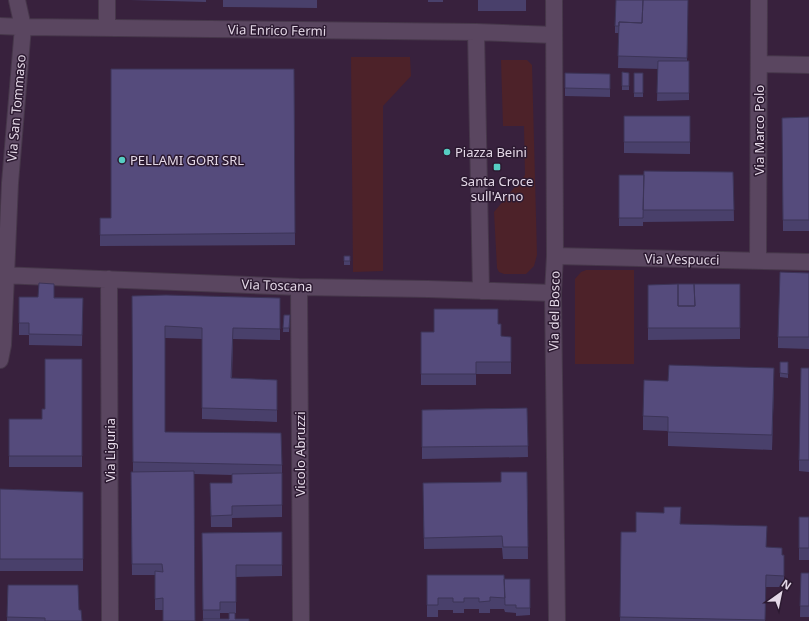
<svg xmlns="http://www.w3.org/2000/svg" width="809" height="621" font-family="'Noto Sans',sans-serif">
	<rect width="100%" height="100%" fill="#2c1a31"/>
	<path fill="#38213d" d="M0,0H809V621H0Z"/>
	<path fill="#4d2229" d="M351,57H410L411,76L383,106V271L353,272Z
		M501,60H527L532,65L537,255L534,266L526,274H504L499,272L497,268L494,212L525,175L524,126H503Z
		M586,270H634V364H575V279L581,272Z"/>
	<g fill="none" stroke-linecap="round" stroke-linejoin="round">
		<defs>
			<path id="minor" d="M107,0V28
				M554,0L555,256L553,293L557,621
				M0,26L23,27L476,32L554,35
				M476,32L481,291
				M759,64L809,65
				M555,256L809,262
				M758,261L759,0
				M0,275L299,287L428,289L553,293
				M109,279L110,621
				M299,287L301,621
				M0,360L3,345L10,183L23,27L17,0"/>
		</defs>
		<use href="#minor" stroke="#46374a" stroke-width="18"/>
		<use href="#minor" stroke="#5a4660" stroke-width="16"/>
	</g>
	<path fill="#49406b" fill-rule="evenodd" d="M130,0H206V2Z
		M223,0H317V8L223,7Z
		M428,0H443V2H428Z
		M478,0H526V11H478Z
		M688,0L687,61H689V100L657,101L658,69L618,68L619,33H615V26Z
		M294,69L295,245L100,246V218H111Z
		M622,72L629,73V90H622Z
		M565,73L610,74V97L565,96Z
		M634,73H643V97H634Z
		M624,116H690V154L624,153Z
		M809,117V231H783L782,118Z
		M733,172L734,221L643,222V226H619V175H644Z
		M344,256H350V265H344Z
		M809,273V349L778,348V337Z
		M740,284V339L648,340V285Z
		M132,296L280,309V340L233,339L232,378L277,380V422L202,419V339L165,338V432L282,465V517L232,518V527H211L210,483H232V475L194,474L163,610H155V575H132L131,483L133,472Z
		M19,297L83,298L82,346L29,345V335H19Z
		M284,315H290L289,332H283Z
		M498,324L501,336L511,337V374H476V385H421V332H434Z
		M82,359V467H9V419H42V409H45Z
		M780,362H788V378L780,377Z
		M809,368V472L799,471V460Z
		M774,382L772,450L668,446V431L643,430V416Z
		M527,408L528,457L422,459V410Z
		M501,472H527L528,559H503L502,548L424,549L423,483L501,482Z
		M0,489L83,492V571H0Z
		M799,517H809V560H799Z
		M681,524L767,547L782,555H784V587H766L765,621H620L621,532H636Z
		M282,532V576L236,577V613H235V619L203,621L202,533ZM220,613H229V619H220Z
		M801,573H809V617H800Z
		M427,575L504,579H530V615L516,616V613L505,612L504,609H490V613H479V609H464V613H453V610H438V617H427Z
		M8,585L79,610L82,621H7Z"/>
	<path fill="#3c3457" d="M774,368V382L772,450V435Z"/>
	<path fill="#554b7c" stroke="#3c3457" d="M616,0H643L642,23L619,22V26H615Z
		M643,0H688L687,58L618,56L619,22L642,23Z
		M658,61H689V93H657Z
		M111,69H294L295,233L100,235V218H111Z
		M622,72L629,73V86H622Z
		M565,73L610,74V89L565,88Z
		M634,73H643V93H634Z
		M624,116H690V142H624Z
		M809,117V220H783L782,118Z
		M644,171L733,172L734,210H643Z
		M619,175H644L643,218H619Z
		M344,256H350V261H344Z
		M780,272L809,273V337H778Z
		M39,283L54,284V298H83L82,335L29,334V323H19V297H38Z
		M678,284V306H695L694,284H740V328H648V285Z
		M678,284H694L695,306H678Z
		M166,295L280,298V329L233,328L231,378L277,380V410L202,408V328L165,326V432L281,433L282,465L133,462L132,296Z
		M434,309H498V324H501V336L511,337V362H476V374H421V332H434Z
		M284,315H290L289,328H283Z
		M45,359H82V456H9V419H42V409H45Z
		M780,362H788V374L780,373Z
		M669,365L774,368L772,435L668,432V417L643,416L644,380L668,381Z
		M801,368H809V460H799Z
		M527,408L528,446L422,447V410Z
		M194,471L195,621H163V598L155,599V571L163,572L162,564H132L131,472Z
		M501,472H527L528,547H503L502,536L424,538L423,483L501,482Z
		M282,473V505L232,506V515L211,516L210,483H232V474Z
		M0,489L83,492V559H0Z
		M664,507H681L680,524L767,526L766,547L782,548V555H784V576L766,575L765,620L620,617L621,532H636V512L664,513Z
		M799,517H809V548H799Z
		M282,532V565H236V602H220V610H203L202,533Z
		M801,573H809V606H800Z
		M427,575H504L505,598L490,597V601L479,602V598H464V602H453V598H438V605H427Z
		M504,579H530V608H516V605H505Z
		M8,585H78L79,610H81L82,621H45V618L7,617Z
		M229,613H235V619H249V621H203V619H229Z"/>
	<g fill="#56cec3" stroke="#2c1a31" stroke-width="1.5">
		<circle cx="447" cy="152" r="4"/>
		<circle cx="122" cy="160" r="4"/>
		<rect x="493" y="163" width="8" height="8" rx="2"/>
	</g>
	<g text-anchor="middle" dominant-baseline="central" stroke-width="3" stroke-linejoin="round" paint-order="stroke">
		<g font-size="13" fill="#e4d8e7" stroke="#2c1a31">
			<text transform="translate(277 30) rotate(1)">Via Enrico Fermi</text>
			<text transform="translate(16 108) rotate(-85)">Via San Tommaso</text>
			<text transform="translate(759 130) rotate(-90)">Via Marco Polo</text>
			<text transform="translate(682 259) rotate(1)">Via Vespucci</text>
			<text transform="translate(277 285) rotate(2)">Via Toscana</text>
			<text transform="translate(554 311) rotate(-89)">Via del Bosco</text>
			<text transform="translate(110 450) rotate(-90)">Via Liguria</text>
			<text transform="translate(300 454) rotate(-90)">Vicolo Abruzzi</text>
		</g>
		<g font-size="13" fill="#e4d8e7" stroke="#2c1a31" text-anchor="start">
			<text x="455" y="152">Piazza Beini</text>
			<text x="130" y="160">PELLAMI GORI SRL</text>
			<text x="497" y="181" text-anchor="middle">Santa Croce<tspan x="497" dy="15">sull'Arno</tspan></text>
		</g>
	</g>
	<g transform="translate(781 593) rotate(33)" stroke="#2c1a31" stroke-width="3" paint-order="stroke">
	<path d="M0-3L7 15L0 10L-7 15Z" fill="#e4d8e7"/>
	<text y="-6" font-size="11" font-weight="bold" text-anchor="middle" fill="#e4d8e7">N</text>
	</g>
</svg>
